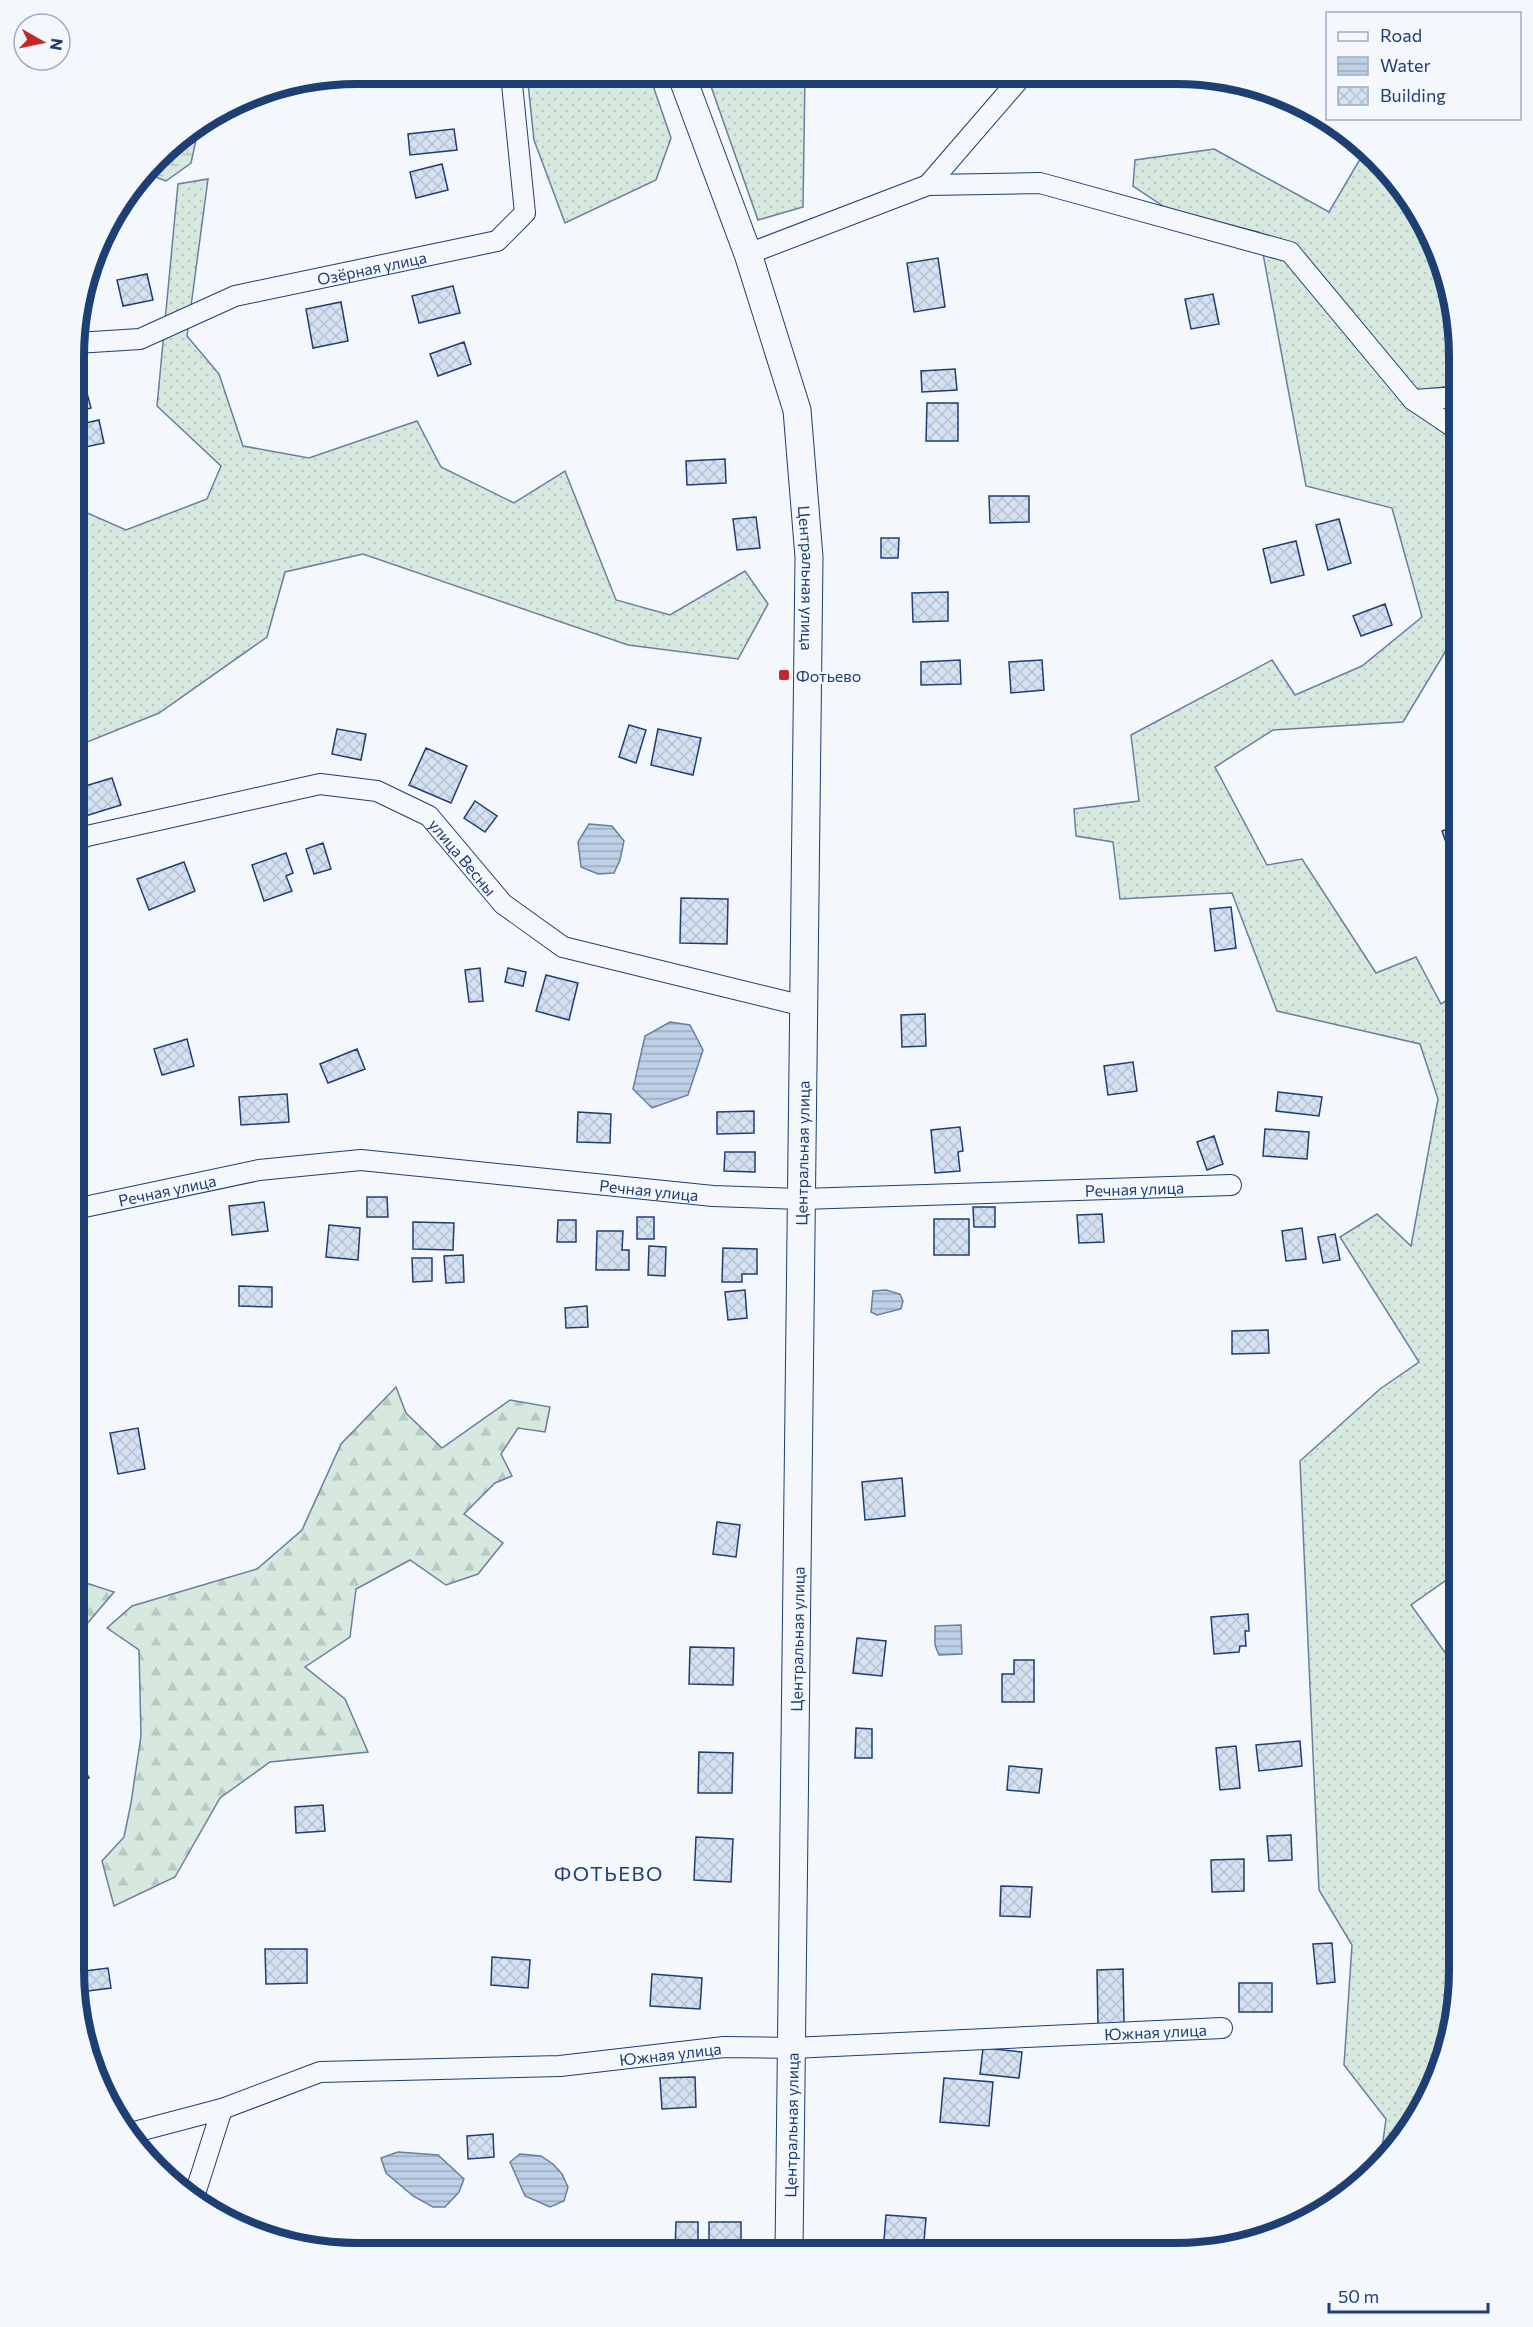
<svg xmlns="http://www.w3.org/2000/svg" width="1533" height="2327" font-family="Commissioner,sans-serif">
	<defs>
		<pattern id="grass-dots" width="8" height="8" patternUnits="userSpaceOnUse" patternTransform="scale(1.5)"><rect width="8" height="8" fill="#d7e8df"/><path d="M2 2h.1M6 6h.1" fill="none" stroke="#b8c8c3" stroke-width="1.8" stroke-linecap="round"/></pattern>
		<pattern id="forest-firs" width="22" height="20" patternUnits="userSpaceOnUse" patternTransform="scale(1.5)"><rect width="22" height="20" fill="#d7e8df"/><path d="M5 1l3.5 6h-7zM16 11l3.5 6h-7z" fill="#b8c8c3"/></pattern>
		<pattern id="wetland-marsh" width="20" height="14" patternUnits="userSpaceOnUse" patternTransform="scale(1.5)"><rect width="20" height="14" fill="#d7e8df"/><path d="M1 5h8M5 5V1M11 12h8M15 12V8" fill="none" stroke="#b8c8c3"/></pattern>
		<pattern id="water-rules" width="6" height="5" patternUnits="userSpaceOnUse" patternTransform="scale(1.5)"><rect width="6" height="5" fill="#bed0e5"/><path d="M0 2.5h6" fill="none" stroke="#9aaabe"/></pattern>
		<pattern id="building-cross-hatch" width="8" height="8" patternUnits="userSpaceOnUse" patternTransform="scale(1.5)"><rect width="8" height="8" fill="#d5e0f0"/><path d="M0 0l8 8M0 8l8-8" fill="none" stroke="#b6c1d1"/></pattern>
	</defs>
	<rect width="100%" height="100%" fill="#f4f7fb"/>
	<path fill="url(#grass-dots)" stroke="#687fa3" stroke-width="1.5" d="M527,74H649L671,138L656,180L565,223L534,140Z
		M707,75H805L803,207L758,220Z
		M1214,149L1329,212L1366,149C1378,161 1393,173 1402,186C1438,240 1460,320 1459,385L1397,393L1459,434V629L1403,722L1273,730L1215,767L1267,865L1302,859L1376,973L1416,957L1441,1004L1455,995L1459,1006V1571L1411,1605L1459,1672V1719L1448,1763L1459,1769V1989L1438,2078L1401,2142L1380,2163L1386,2119L1344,2065L1352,1945L1319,1890L1300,1461L1380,1389L1419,1362L1340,1237L1377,1214L1411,1246L1438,1099L1420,1044L1277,1011L1232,893L1120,899L1113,842L1076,836L1074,809L1139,801L1131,735L1272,660L1295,695L1362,666L1422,617L1392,508L1306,486L1259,232L1172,212L1133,186L1135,160Z
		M208,179L187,336L219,374L243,446L309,458L417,421L441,467L514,503L565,471L616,600L670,615L745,571L768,604L738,659L628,645L363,554L285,572L267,637L159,713L75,747L76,508L126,530L207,499L221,466L157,406L178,184Z"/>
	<path fill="url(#forest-firs)" stroke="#687fa3" stroke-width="1.5" d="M396,1387L406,1413L442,1448L510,1400L550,1407L545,1432L518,1428L501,1454L512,1476L495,1483L464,1514L503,1543L478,1574L446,1585L410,1560L356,1589L350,1637L305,1667L345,1699L368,1752L270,1762L220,1798L175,1877L114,1906L102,1861L124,1837L131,1803L141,1736L139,1650L107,1628L132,1606L257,1569L302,1530L341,1444Z
		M74,1579L114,1592L74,1639Z"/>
	<path fill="url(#wetland-marsh)" stroke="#687fa3" stroke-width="1.5" d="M199,126L191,163L166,181L147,174L170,144Z"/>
	<path fill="url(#water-rules)" stroke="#687fa3" stroke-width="1.5" d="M589,824L612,826L624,841L620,860L614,873L598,874L581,867L578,842Z
		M670,1022L690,1025L703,1050L688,1095L652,1108L633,1089L645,1036Z
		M886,1290L900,1294L903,1301L901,1309L877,1315L871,1312L873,1291Z
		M961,1625L962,1654L939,1655L935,1645V1626Z
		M398,2152L438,2155L464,2179L459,2192L445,2207H433L413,2196L386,2173L381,2158Z
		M520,2154L541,2156L553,2164L562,2174L568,2187L564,2201L550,2207L525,2196L510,2162Z"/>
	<path fill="url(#building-cross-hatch)" stroke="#1d3f73" stroke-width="1.5" d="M454,129L457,150L410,155L408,134Z
		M442,164L448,190L416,198L410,172Z
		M938,258L945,307L914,312L907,263Z
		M147,274L153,300L123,306L117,280Z
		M453,286L460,313L419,323L412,296Z
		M1213,294L1219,324L1191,329L1185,299Z
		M341,302L348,341L313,348L306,309Z
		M464,342L471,364L438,376L430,354Z
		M955,369L957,390L922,392L921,371Z
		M84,382L91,408L76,412V384Z
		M927,403H958V441H926Z
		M99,420L104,443L76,449V425Z
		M725,459L726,483L687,485L686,461Z
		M989,496H1029V522L990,523Z
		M756,517L760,548L737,550L733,519Z
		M1339,519L1351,563L1328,570L1316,525Z
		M881,538H899L898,558H881Z
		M1296,541L1304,575L1271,583L1263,549Z
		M948,592V621L913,622L912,593Z
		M1385,604L1392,625L1361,636L1353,616Z
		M960,660L961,684L921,685V662Z
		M1042,660L1044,690L1011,693L1009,662Z
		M629,725L646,730L636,763L619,757Z
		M337,729L366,734L361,760L332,754Z
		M658,729L701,738L693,775L651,765Z
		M426,748L467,766L451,803L409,785Z
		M112,778L121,805L82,817L75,789Z
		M475,801L497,816L485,832L464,818Z
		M1459,825V863L1454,865L1442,831Z
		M323,843L331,869L314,874L306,849Z
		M286,853L293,873L286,876L292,891L264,901L252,865Z
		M184,862L195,891L149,910L137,879Z
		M681,898L728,899L727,944L680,943Z
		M1231,907L1236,948L1215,951L1210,909Z
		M480,968L483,1001L469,1002L465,970Z
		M508,968L526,972L523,986L505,982Z
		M546,975L578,983L569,1020L536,1011Z
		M925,1014L926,1046L902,1047L901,1015Z
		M187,1039L194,1066L162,1075L154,1049Z
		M357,1049L365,1069L328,1083L320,1064Z
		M1133,1062L1137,1091L1108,1095L1104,1066Z
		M1278,1092L1322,1097L1319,1116L1276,1111Z
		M287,1094L289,1122L241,1125L239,1097Z
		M754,1111V1133L717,1134V1112Z
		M578,1112L611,1114L610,1143L577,1142Z
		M960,1127L963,1151L958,1152L960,1171L935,1173L931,1130Z
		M1265,1129L1309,1132L1307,1159L1263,1156Z
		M1214,1136L1223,1164L1207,1170L1197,1142Z
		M725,1152H755V1172L724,1171Z
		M367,1197H387L388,1217H367Z
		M264,1202L268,1231L232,1235L229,1206Z
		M973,1207H995V1227H974Z
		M1102,1214L1104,1242L1079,1243L1077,1215Z
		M637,1217H654V1239H637Z
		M934,1219H969V1255H934Z
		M558,1220H576V1242H557Z
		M413,1222L454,1223L453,1250L413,1249Z
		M329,1225L360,1228L358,1260L326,1257Z
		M1302,1228L1306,1259L1286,1261L1282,1231Z
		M597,1231H623L622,1250H629V1270H596Z
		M1335,1234L1340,1260L1323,1263L1318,1237Z
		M649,1246L666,1247L665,1276L648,1275Z
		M723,1248L757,1249V1274H742V1282H722Z
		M463,1255L464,1282L446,1283L444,1256Z
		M412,1258H432V1281L413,1282Z
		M239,1286L272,1287V1307L239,1306Z
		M745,1290L747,1318L728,1320L725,1292Z
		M587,1306L588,1327L566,1328L565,1308Z
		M1268,1330L1269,1353L1232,1354V1331Z
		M138,1428L145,1469L118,1474L110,1433Z
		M902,1478L905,1516L865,1520L862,1482Z
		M717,1522L740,1525L736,1557L713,1554Z
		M1248,1614L1249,1631H1245L1246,1646H1240L1239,1652L1214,1654L1211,1617Z
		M857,1638L886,1641L882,1676L853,1673Z
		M690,1647L734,1648L733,1685L689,1684Z
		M1014,1660H1034V1702H1002V1674H1014Z
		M856,1728L872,1729V1758H855Z
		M1300,1741L1302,1766L1259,1771L1256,1745Z
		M1236,1746L1240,1788L1220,1790L1216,1748Z
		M699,1752L733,1753L732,1793H698Z
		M79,1758L89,1778L74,1786V1760Z
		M1009,1766L1042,1769L1039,1793L1007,1790Z
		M323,1805L325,1831L296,1833L295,1807Z
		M1291,1835L1292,1860L1269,1861L1267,1836Z
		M696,1837L733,1839L731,1882L694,1880Z
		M1244,1859V1891L1212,1892L1211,1860Z
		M1001,1886L1032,1887L1030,1917L1000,1916Z
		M1332,1943L1335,1982L1317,1984L1313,1944Z
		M265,1949H307V1983L266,1984Z
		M492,1957L530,1960L528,1988L491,1985Z
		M108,1968L111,1988L80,1992L77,1972Z
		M1123,1969L1124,2023L1098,2024L1097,1970Z
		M652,1974L702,1978L700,2009L650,2006Z
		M1239,1983H1272V2012H1239Z
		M983,2048L1022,2052L1019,2078L980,2074Z
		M695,2077L696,2107L662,2109L660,2078Z
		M944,2078L993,2082L989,2126L940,2122Z
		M493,2134L494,2157L468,2159L467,2136Z
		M886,2215L926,2218L923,2253H883Z
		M676,2222H698V2252H675Z
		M709,2222H741V2252H709Z"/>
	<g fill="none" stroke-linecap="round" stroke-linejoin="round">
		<defs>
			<g id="street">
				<path d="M928,185L1023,75"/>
				<path d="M748,254L928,185L1040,183L1290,252L1413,400L1459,431"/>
				<path id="s1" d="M76,343L140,339L235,296L497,241L525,213L511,74"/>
				<path d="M1413,400L1459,397"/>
				<path id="s2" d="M75,841L87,836L320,784L377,791L429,816L503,904L563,947L804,1006"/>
				<path id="s3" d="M75,1209L259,1170L361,1160L713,1196L802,1199L1231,1185"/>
				<path id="s4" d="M127,2134L222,2109L320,2072L560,2066L724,2047L792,2048L1222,2028"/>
				<path d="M193,2200L222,2109"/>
			</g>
			<g id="secondary">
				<path id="s5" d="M681,74L748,254L797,410L809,557L789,2252"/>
			</g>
		</defs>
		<use href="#street" stroke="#1d3f73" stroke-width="22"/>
		<use href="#secondary" stroke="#1d3f73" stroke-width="29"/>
		<use href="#street" stroke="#f4f7fb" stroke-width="20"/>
		<use href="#secondary" stroke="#f4f7fb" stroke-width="27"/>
	</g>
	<rect fill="#c62828" stroke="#f4f7fb" stroke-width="2" x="778" y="669" width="12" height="12" rx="3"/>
	<g text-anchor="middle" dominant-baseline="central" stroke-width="4.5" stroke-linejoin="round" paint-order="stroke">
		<g font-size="16" fill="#1d3f73" stroke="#f4f7fb">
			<text stroke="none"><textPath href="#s1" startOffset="308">Озёрная улица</textPath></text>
			<text stroke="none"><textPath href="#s5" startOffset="524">Центральная улица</textPath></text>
			<text stroke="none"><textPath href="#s2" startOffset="420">улица Весны</textPath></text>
			<text transform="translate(802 1153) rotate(-89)">Центральная улица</text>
			<text stroke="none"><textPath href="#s3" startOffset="1066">Речная улица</textPath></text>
			<text stroke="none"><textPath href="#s3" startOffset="94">Речная улица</textPath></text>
			<text stroke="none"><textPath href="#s3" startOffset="580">Речная улица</textPath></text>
			<text transform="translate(797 1639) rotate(-89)">Центральная улица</text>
			<text stroke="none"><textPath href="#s4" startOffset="1040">Южная улица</textPath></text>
			<text stroke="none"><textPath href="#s4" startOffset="554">Южная улица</textPath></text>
			<text transform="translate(791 2125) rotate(-89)">Центральная улица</text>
		</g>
		<g font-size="16" fill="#1d3f73" stroke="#f4f7fb" text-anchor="start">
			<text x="796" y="675">Фотьево</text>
		</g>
		<g font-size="20" letter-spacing="1.5" fill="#1d3f73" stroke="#f4f7fb">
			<text x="609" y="1873">ФОТЬЕВО</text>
		</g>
	</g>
	<path d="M0 0H1533V2327H0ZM357 84H1176A273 273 0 0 1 1449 357V1970A273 273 0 0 1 1176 2243H357A273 273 0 0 1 84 1970V357A273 273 0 0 1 357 84Z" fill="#f4f7fb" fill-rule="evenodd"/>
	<path fill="none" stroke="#1d3f73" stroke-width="8" d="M357 84H1176A273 273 0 0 1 1449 357V1970A273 273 0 0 1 1176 2243H357A273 273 0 0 1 84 1970V357A273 273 0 0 1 357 84Z"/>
	<rect x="1326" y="12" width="195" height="108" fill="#f4f7fb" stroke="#9eadc5" stroke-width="1.5"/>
	<rect x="1338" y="32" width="30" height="9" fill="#f4f7fb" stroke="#9eadc5" stroke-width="1.5"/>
	<text x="1380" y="42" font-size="18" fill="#1d3f73">Road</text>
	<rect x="1338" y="57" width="30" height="18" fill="url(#water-rules)" stroke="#9eadc5" stroke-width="1.5"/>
	<text x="1380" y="72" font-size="18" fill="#1d3f73">Water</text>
	<rect x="1338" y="87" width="30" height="18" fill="url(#building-cross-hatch)" stroke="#9eadc5" stroke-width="1.5"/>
	<text x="1380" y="102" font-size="18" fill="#1d3f73">Building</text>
	<g transform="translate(42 42) rotate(99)"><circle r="28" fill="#f4f7fb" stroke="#9eadc5" stroke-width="1.5"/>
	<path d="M0-4.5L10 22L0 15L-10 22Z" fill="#c62828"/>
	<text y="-9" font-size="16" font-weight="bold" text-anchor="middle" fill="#1d3f73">N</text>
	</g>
	<path d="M1329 2303v9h159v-9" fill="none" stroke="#1d3f73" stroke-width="3"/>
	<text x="1338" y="2303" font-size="18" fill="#1d3f73" stroke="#f4f7fb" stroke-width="4.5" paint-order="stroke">50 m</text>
</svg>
